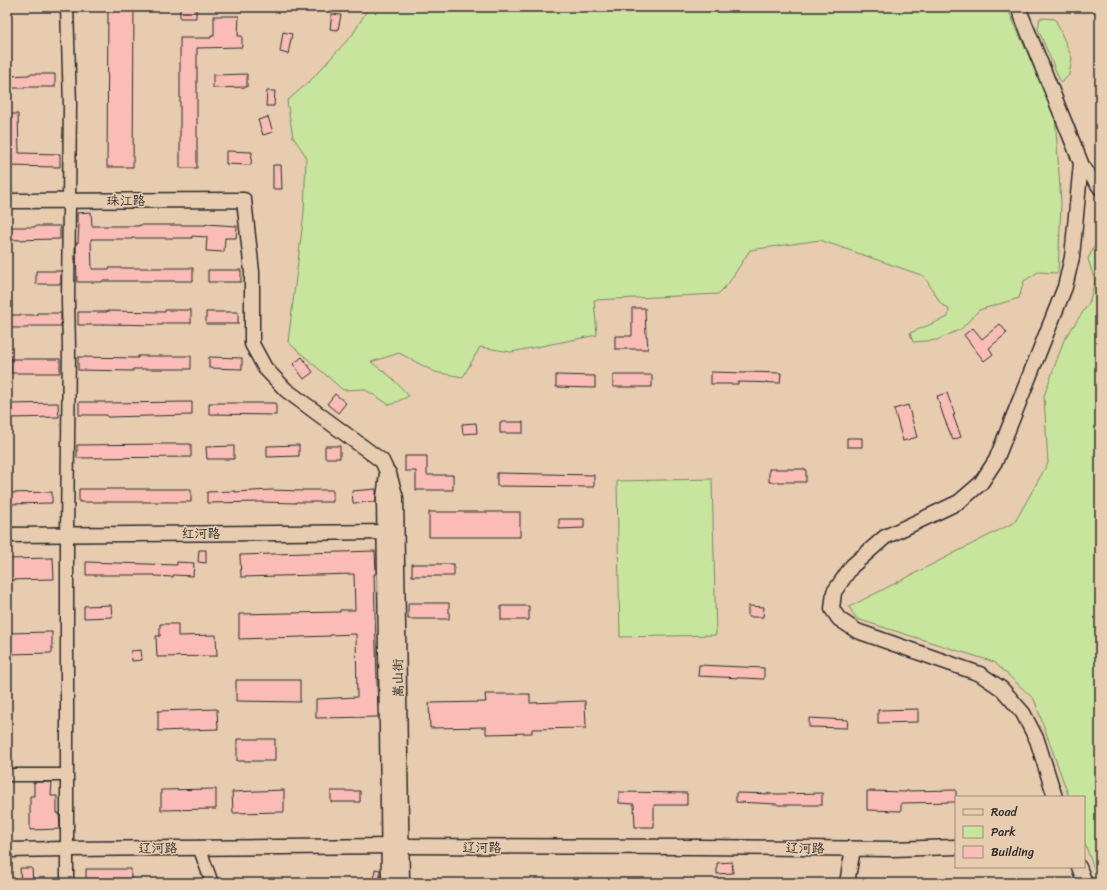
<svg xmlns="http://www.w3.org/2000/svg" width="1107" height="890" font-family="Sriracha,'LXGW WenKai TC',sans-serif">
	<rect width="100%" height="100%" fill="#e7ccaf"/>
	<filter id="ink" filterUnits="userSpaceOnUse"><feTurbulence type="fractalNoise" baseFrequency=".025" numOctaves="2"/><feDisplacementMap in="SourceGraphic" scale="8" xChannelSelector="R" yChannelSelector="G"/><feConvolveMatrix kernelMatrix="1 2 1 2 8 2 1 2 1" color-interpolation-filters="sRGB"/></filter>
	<g filter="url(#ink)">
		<path fill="#c7e59d" stroke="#798864" d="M369,7H1007L1055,115L1061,203L1058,273L1038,272L1024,281L1019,298L979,310L961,329L937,340L913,342L910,333L948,317L949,309L941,304L924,276L820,240L750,250L728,284L718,294L594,300L597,335L511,352L480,347L463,377L435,372L399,353L371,362L391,377L409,396L390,405L364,389L343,390L288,342L304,213L306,156L293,137L287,101L310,81L353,34Z
			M1040,18L1055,19L1072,58L1069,75L1061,83L1038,29Z
			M1098,239H1100V883H1099L1084,841V797H1069L1034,699L994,662L857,619L849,607L1015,522L1048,463L1044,396L1064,340L1089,303L1095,281L1088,259Z
			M712,479L716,635L620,637L617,481Z"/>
		<path fill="#f9bdb6" stroke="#2b2b2b" d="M108,7H134L133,167H107Z
			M180,7H196V18H180Z
			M332,14L341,15L338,30L330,29Z
			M214,16H239L238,36H242V47L197,48V168H180V38H211V36H214Z
			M283,32L292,34L288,54L280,52Z
			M29,74H55V87H25V88H7V76L29,75Z
			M247,74V87L213,88V75Z
			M267,91H275L274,106H266Z
			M7,114H18L19,153L60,154V167L7,166Z
			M268,117L273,132L263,135L258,120Z
			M226,151L252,152L251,165L226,164Z
			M273,165H281L282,189H273Z
			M91,212L92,226H139V225H206V224L237,226L236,238H225L224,252L206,251L207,237L192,236V238H132V239H91L92,269H109V268H193V281H102V282H77L76,243H78L79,223H77V213Z
			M35,226H60V239L7,240V227H35Z
			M208,270H241V282H208Z
			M36,271H61V284H36Z
			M632,308H645L646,336H647L648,349H615V336H632Z
			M165,310H191V323H163V325L103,324V325H78V312H107V311L165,312Z
			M206,312H238V324H206Z
			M37,313H61V326H28V328H7V315H37Z
			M1000,324L1007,333L989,348L993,354L984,361L964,335L973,328L982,339Z
			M138,356H191V369H133V371L78,370V357L138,358Z
			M209,357L242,358V369L209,368Z
			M302,357L313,372L304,379L293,364Z
			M11,359H60V373H11Z
			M711,372L745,373L746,372L781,373L780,383L738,382V384H711Z
			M556,375L595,376V388L556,387Z
			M613,375H652V387H613Z
			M947,393L955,415H953L961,437L953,440L944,418L937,396Z
			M335,394L346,403L338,413L327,404Z
			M79,402H105V403L192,402V415L107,417V415H79Z
			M58,403L59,417L9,418V404Z
			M209,403H276V415L209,414Z
			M908,405L917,437L903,441L894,409Z
			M500,422H523V433H500Z
			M476,423L477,433L463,434L462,424Z
			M847,438H862V447H847Z
			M165,444H191V457L77,458V445Z
			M299,445V456L267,457V446Z
			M234,446V459H207L206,447Z
			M325,446H340V458H325Z
			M405,456H427V475H453V490H416V471H405Z
			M769,469H806V482H769Z
			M497,473L594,475V487L497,486Z
			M79,489H191V502H79Z
			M376,489V502L353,503L352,491Z
			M271,490L302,491V490H333V502H296V503L263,502L207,503V492L235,491V492Z
			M52,492V503L10,504L9,493Z
			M429,512H520V537H429Z
			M559,519H584V528L559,529Z
			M199,550H206V563L198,562Z
			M375,551L376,574H374L378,717L316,718V699L357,697L356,634L330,635V636L239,639V614L340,612V610H355L354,574L241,577L240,555Z
			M53,558L54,579L7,580V559Z
			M86,562L177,565V562L194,563L193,576L173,575V577L155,576V575H86Z
			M412,564H454V576H412Z
			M408,603H449V619H408Z
			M111,605L112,617L84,618V606Z
			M501,606H529V620H501Z
			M748,606L764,607L763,617H748Z
			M160,624H178V636L216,635L217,656L157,657L156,636H160Z
			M52,632V653L7,654V633Z
			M141,650L142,660L132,661L131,651Z
			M699,665L764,668V679L698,676Z
			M236,680H300V702L236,701Z
			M485,694H530V703L585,701L586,728L532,729V733L486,734V727L430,728L429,703L486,702Z
			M217,709L218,729L158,731V711Z
			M918,709V722L878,723V710Z
			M809,718L848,720L847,728L809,727Z
			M237,739H275V761H237Z
			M34,782H52L51,796H57V813H59L60,829L30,830V796H34Z
			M216,789V809L161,810V790Z
			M284,790V812L233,813L232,792Z
			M956,790V802L901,803V811L867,810V791L906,792V791Z
			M331,791H360V802H331Z
			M619,792L687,793V805H654V827H635L634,804L619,803Z
			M736,793L777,794L822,793V805H778L777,804L736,802Z
			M732,862L733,873L717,874V863Z
			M20,868H32L33,883H21Z
			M86,869H131V879H86Z
			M375,869L380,870V883H374Z"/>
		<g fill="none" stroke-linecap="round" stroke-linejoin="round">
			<defs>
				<path id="minor" d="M67,7L70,105L68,301L69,349L67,534V883
					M1081,163L1100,189
					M7,775H66
					M199,847L212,883"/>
				<path id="tertiary" d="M1018,7L1081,163L1072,257L1065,287L996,460L981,483L959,502L885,537L852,566L834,592L832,609L839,619L857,631L980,674L1002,689L1023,713L1037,740L1055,797
					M7,201L244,200L252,272V344L265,368L286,390L382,461L388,474
					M7,535L395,532
					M7,850L67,849L400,846L699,847L892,849L956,847
					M1079,867L1085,883
					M847,883L853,849"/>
				<path id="secondary" d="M390,883L385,498L388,474L395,498L401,883"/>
			</defs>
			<use href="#minor" stroke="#2b2b2b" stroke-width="15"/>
			<use href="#tertiary" stroke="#2b2b2b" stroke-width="17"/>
			<use href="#secondary" stroke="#2b2b2b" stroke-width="19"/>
			<use href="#minor" stroke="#e7ccaf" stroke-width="12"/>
			<use href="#tertiary" stroke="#e7ccaf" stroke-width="14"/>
			<use href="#secondary" stroke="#e7ccaf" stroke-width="16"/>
		</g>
	</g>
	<g text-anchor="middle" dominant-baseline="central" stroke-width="3" stroke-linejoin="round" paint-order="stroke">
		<g font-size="13" fill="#2b2b2b" stroke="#e7ccaf">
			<text x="126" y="200">珠江路</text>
			<text x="201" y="533">红河路</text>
			<text transform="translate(398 678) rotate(-91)">嵩山街</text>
			<text x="482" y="847">辽河路</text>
			<text transform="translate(158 848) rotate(-1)">辽河路</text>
			<text transform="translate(805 848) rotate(1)">辽河路</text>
		</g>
	</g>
	<rect width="1107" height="890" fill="none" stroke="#e7ccaf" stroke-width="24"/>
	<rect x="12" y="12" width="1083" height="866" fill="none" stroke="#2b2b2b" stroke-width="1.5" filter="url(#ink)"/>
	<rect x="955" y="796" width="130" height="72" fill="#e7ccaf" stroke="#9c8c7a"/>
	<rect x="963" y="809" width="20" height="6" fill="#e7ccaf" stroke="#9c8c7a"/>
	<text x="991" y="816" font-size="12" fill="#2b2b2b">Road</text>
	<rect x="963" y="826" width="20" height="12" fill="#c7e59d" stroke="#9c8c7a"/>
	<text x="991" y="836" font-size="12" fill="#2b2b2b">Park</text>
	<rect x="963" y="846" width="20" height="12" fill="#f9bdb6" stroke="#9c8c7a"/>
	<text x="991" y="856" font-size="12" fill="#2b2b2b">Building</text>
</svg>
